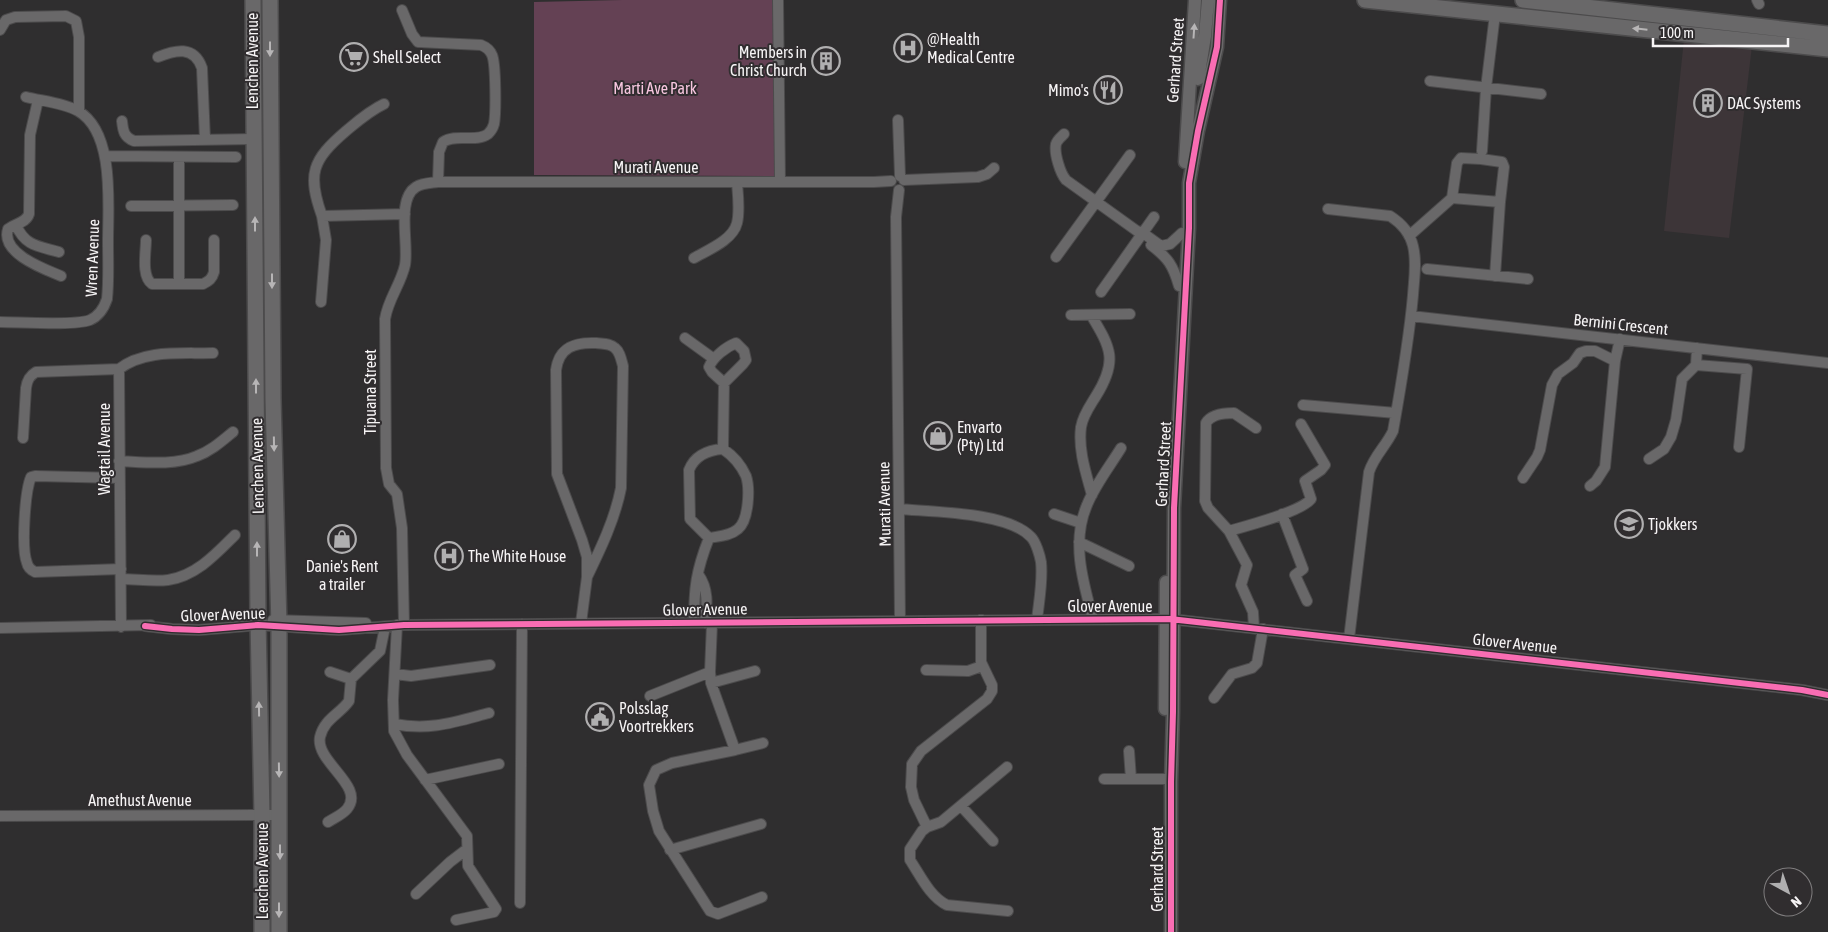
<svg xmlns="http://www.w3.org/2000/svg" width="1828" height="932" font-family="'Asap Condensed',sans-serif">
	<rect width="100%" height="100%" fill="#2f2e2f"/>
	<path fill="#3d3538" d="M1684,39L1752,46L1729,238L1664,231Z"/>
	<path fill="#644154" d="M622,0H774L777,176L534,175V2Z"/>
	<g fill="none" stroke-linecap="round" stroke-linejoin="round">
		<defs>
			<path id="minor" d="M778,0L780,181
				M1757,0L1759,4
				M402,10L412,34L418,42L481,45C486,47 490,50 492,55C496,64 496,114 494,124C493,128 491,131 488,134C476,143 456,133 443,142L439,152L438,182
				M0,30L6,20L15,17L66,16L76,21L79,37V111
				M158,57C175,50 194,45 202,68L205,140
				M1430,81L1541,94
				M38,100L30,135L29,214C26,223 16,223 8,229C0,254 47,270 61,276
				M898,120L900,176
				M122,121C123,131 124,137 134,141L254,139
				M1064,134C1061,137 1057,140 1056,144C1054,153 1060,173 1066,180L1137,231L1143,233L1161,246L1170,244L1182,233
				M1482,151L1486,88L1495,14
				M105,156L236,157
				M904,180L978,177L987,174L994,168
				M899,190L896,217L900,621
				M1452,198L1500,202L1495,276
				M131,206L233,205
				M1328,209L1390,216C1401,223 1410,233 1413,246C1417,262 1414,279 1413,295C1409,341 1401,386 1393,431C1386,446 1374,456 1369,472L1349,639
				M322,216C307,174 312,160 346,131C358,121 369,111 384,104
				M16,225C25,246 38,246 59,252
				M1409,236L1452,198L1457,163L1461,158L1481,159L1502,162L1504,167L1500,202
				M146,240C146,252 141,276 152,284H203C209,281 212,279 214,272V240
				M1151,245C1168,258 1173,265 1179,286
				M1056,257L1130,155
				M694,258C708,250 733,240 737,223C740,211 738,195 737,183
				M1427,269L1528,279
				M179,284V158
				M1101,292L1154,217
				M321,302L326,240L322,216L405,214
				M1071,315L1130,314
				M1091,315C1111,348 1118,361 1096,396C1090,406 1083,415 1081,427C1078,450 1086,473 1092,495
				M1411,316L1828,363
				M0,322C20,322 74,326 90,320C99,316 104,308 107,299C109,280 108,261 108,241C108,205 115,132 78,111C64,103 42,101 26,97
				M685,338L714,359
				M1696,365L1747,369L1739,447
				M119,369L121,627
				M119,369C145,349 182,354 213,353
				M1303,405L1396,413
				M23,438L26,388C27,381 29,376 36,372L119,369
				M723,449C732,455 741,465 746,476C750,488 749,520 738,529C730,536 719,536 709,538L690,519L689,470C695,455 708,450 723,449Z
				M723,449L724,383L743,364L746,360L744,351L736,343C726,347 713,357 709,367L712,372L724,383
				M1649,459L1664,449L1671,437L1676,420L1682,379L1696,365L1697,348
				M119,461C144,462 174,466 197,456C211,451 222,441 233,432
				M119,478L35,476L31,477C25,491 21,548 27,563C28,568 31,570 35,572L121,569
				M1523,478L1537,457L1540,450L1552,385L1558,374L1573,363L1580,353L1586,351H1595L1615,361
				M1590,486L1596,481L1605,467L1615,361L1620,339
				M899,509C932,512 1008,512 1031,537C1036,542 1040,556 1041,562C1043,581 1039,601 1037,620
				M1054,514L1081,523
				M1282,514L1303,569L1295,575L1307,601
				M1229,531L1208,508L1205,501L1206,423C1211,414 1224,413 1234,413L1256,428
				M1079,542L1129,566
				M698,574C709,589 707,605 705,623
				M121,579C136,579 153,582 168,580C196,576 216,554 235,535
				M1093,619C1083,582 1071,542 1087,505C1095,485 1110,466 1121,448
				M273,620L366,623
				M581,623L587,577V557L582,540L557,474L556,370C559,347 575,342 596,343C603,344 610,343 615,348C620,352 621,359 623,366L621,488C615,519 601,548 587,577
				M694,623C694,588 696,571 709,538
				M712,623L710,672L711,683L735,750
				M397,625L393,700L394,731L407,755L467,836L468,866L496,909L494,912L456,920
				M404,625L402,528L397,494L389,484L386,468L385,319C388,299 401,284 405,265C409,244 396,199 416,187C422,183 431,183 438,182H874L891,181
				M145,626L172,629L199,630L258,625L339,630L404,625L1170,619L1802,690L1828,695
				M0,628L151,625
				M1254,628L1253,612L1241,585L1247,565L1229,531C1246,526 1301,512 1311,499L1305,481L1321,470L1325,465L1301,424
				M926,670L968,671L982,666
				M330,672L351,679
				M395,674L411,676L490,665
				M711,683L755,671
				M650,696L710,672
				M1214,698L1232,674L1252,668L1257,663L1263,629
				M394,724C430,731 455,722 489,713
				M1129,751L1131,779
				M1007,767L941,822L927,827L922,831L910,849V860C920,875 930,897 947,905L1008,911
				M1104,779H1166
				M425,780L499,764
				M961,806L993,841
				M0,816L280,815
				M328,822C334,818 342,815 347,809C366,786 315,762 320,737C324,719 340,714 349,701L351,679L380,651L385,627
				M927,827L914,800L911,787L912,764L921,751L987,699L992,691V685L981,662V620
				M670,850L761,824
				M416,894L450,862L467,849
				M762,897L718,914L710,911L659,831L653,811L649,785L656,770L672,763L735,750L763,743
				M520,903L522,624"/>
			<path id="tertiary" d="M1198,79L1205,36L1208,0
				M1185,162L1195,0
				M1165,709L1166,582
				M1171,932V782L1173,712L1174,508L1189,228V183L1198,131L1217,47L1220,0"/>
			<path id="secondary" d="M253,0L258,620L262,815V932
				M270,0L273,399L279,627V932
				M1365,0L1828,49
				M1523,0L1828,34"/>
		</defs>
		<use href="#minor" stroke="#4c4b4c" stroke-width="12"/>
		<use href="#tertiary" stroke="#4c4b4c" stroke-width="15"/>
		<use href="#secondary" stroke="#4c4b4c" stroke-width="18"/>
		<use href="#minor" stroke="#696869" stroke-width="10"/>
		<use href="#tertiary" stroke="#696869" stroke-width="12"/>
		<use href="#secondary" stroke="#696869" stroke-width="15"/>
		<defs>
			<path id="cycleway" d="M145,626L172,629L199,630L258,625L339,630L404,625L1170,619L1802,690L1828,695
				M1171,932V782L1173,712L1174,508L1189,228V183L1198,131L1217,47L1220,0"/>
		</defs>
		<use href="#cycleway" stroke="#302d2f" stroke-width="9"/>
		<use href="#cycleway" stroke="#f96db3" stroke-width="6"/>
	</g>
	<defs><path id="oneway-solid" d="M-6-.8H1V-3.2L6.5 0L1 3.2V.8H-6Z" transform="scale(1.25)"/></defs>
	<g fill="#b7b5b6">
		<use href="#oneway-solid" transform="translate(1640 29) rotate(-174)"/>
		<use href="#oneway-solid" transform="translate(1194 31) rotate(-86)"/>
		<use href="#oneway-solid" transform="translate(270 49) rotate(90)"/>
		<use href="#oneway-solid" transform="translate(255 224) rotate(-90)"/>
		<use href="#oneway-solid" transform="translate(272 281) rotate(90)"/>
		<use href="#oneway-solid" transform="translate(256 386) rotate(-90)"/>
		<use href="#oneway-solid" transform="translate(274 444) rotate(89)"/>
		<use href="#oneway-solid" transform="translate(257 549) rotate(-90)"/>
		<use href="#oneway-solid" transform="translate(259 709) rotate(-91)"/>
		<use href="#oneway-solid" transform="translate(279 770) rotate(89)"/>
		<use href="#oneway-solid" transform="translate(280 852) rotate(90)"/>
		<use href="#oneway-solid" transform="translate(279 910) rotate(90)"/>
	</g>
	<defs>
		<symbol id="hospital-ring" viewBox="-11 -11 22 22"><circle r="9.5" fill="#302d2f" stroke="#b0afb0" stroke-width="1.5"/><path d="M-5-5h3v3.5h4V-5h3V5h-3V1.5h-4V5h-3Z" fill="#b0afb0"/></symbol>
		<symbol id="supermarket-ring" viewBox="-11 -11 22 22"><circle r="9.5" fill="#302d2f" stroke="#b0afb0" stroke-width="1.5"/><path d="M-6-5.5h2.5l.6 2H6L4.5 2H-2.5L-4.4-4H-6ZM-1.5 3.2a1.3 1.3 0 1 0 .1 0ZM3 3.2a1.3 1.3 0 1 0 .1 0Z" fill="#b0afb0"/></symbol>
		<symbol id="building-ring" viewBox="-11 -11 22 22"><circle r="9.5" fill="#302d2f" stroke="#b0afb0" stroke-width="1.5"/><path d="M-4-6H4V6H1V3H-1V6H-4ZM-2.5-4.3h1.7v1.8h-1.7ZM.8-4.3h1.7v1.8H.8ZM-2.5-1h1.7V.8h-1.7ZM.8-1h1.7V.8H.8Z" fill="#b0afb0"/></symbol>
		<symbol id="restaurant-ring" viewBox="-11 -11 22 22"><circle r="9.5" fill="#302d2f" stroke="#b0afb0" stroke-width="1.5"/><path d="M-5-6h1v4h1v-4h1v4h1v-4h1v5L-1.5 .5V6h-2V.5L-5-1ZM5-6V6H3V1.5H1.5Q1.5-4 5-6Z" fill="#b0afb0"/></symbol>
		<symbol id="shop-ring" viewBox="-11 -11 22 22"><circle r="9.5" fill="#302d2f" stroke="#b0afb0" stroke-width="1.5"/><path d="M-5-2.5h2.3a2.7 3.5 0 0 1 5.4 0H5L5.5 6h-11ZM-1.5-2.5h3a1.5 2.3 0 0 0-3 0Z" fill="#b0afb0"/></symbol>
		<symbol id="school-ring" viewBox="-11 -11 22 22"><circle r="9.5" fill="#302d2f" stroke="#b0afb0" stroke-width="1.5"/><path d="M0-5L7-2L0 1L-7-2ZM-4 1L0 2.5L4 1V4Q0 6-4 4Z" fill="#b0afb0"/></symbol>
		<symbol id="civic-ring" viewBox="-11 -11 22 22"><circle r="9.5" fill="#302d2f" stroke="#b0afb0" stroke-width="1.5"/><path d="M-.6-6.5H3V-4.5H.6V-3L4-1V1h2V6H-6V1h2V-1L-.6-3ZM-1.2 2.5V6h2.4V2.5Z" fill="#b0afb0"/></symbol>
	</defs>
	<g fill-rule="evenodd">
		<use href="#hospital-ring" x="892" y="32" width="32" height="32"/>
		<use href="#supermarket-ring" x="338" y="41" width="32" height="32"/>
		<use href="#building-ring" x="810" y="45" width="32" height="32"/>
		<use href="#restaurant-ring" x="1092" y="74" width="32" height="32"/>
		<use href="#building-ring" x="1692" y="87" width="32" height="32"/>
		<use href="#shop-ring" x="922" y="420" width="32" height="32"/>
		<use href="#school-ring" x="1613" y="508" width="32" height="32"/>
		<use href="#shop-ring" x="326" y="523" width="32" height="32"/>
		<use href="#hospital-ring" x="433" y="540" width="32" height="32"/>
		<use href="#civic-ring" x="584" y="701" width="32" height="32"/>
	</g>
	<g text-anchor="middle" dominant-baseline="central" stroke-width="4" stroke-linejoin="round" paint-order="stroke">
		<g font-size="16" fill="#f6f4f5" stroke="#302d2f" text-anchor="start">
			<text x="927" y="39">@Health<tspan x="927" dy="18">Medical Centre</tspan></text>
			<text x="807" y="52" text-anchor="end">Members in<tspan x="807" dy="18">Christ Church</tspan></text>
			<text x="373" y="57">Shell Select</text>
			<text x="1089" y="90" text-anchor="end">Mimo's</text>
			<text x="1727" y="103">DAC Systems</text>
			<text x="957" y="427">Envarto<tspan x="957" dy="18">(Pty) Ltd</tspan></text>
			<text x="1648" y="524">Tjokkers</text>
			<text x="468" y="556">The White House</text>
			<text x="342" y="566" text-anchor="middle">Danie's Rent<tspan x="342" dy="18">a trailer</tspan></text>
			<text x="619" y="708">Polsslag<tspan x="619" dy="18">Voortrekkers</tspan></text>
		</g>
		<g font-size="16" fill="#f6f4f5" stroke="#302d2f">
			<text transform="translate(1175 60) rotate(-86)">Gerhard Street</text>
			<text transform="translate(252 61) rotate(-90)">Lenchen Avenue</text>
			<text x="656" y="167">Murati Avenue</text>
			<text transform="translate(92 258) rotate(-88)">Wren Avenue</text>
			<text transform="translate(1621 324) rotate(6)">Bernini Crescent</text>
			<text transform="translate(370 392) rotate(-90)">Tipuana Street</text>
			<text transform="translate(104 449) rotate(-90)">Wagtail Avenue</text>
			<text transform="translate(1163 464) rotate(-87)">Gerhard Street</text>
			<text transform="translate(257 466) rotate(-91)">Lenchen Avenue</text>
			<text transform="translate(884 504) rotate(-91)">Murati Avenue</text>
			<text x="1110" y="606">Glover Avenue</text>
			<text transform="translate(705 609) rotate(-1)">Glover Avenue</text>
			<text transform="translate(223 614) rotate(-2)">Glover Avenue</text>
			<text transform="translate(1515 643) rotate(6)">Glover Avenue</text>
			<text x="140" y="800">Amethust Avenue</text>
			<text transform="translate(1157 869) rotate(-90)">Gerhard Street</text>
			<text transform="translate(262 871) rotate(-90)">Lenchen Avenue</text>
		</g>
		<g font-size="16" fill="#f7c6df" stroke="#302d2f">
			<text x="655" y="88">Marti Ave Park</text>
		</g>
	</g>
	<g transform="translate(1788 892) rotate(140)"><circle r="24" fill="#302d2f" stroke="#7f7d7e"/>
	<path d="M0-4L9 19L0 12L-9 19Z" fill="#b0afb0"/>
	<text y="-8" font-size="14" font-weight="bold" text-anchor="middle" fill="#f6f4f5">N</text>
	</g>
	<path d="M1653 38v8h135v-8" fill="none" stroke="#f6f4f5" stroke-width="2.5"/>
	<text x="1660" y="38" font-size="15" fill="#f6f4f5" stroke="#302d2f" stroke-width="4" paint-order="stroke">100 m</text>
</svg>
